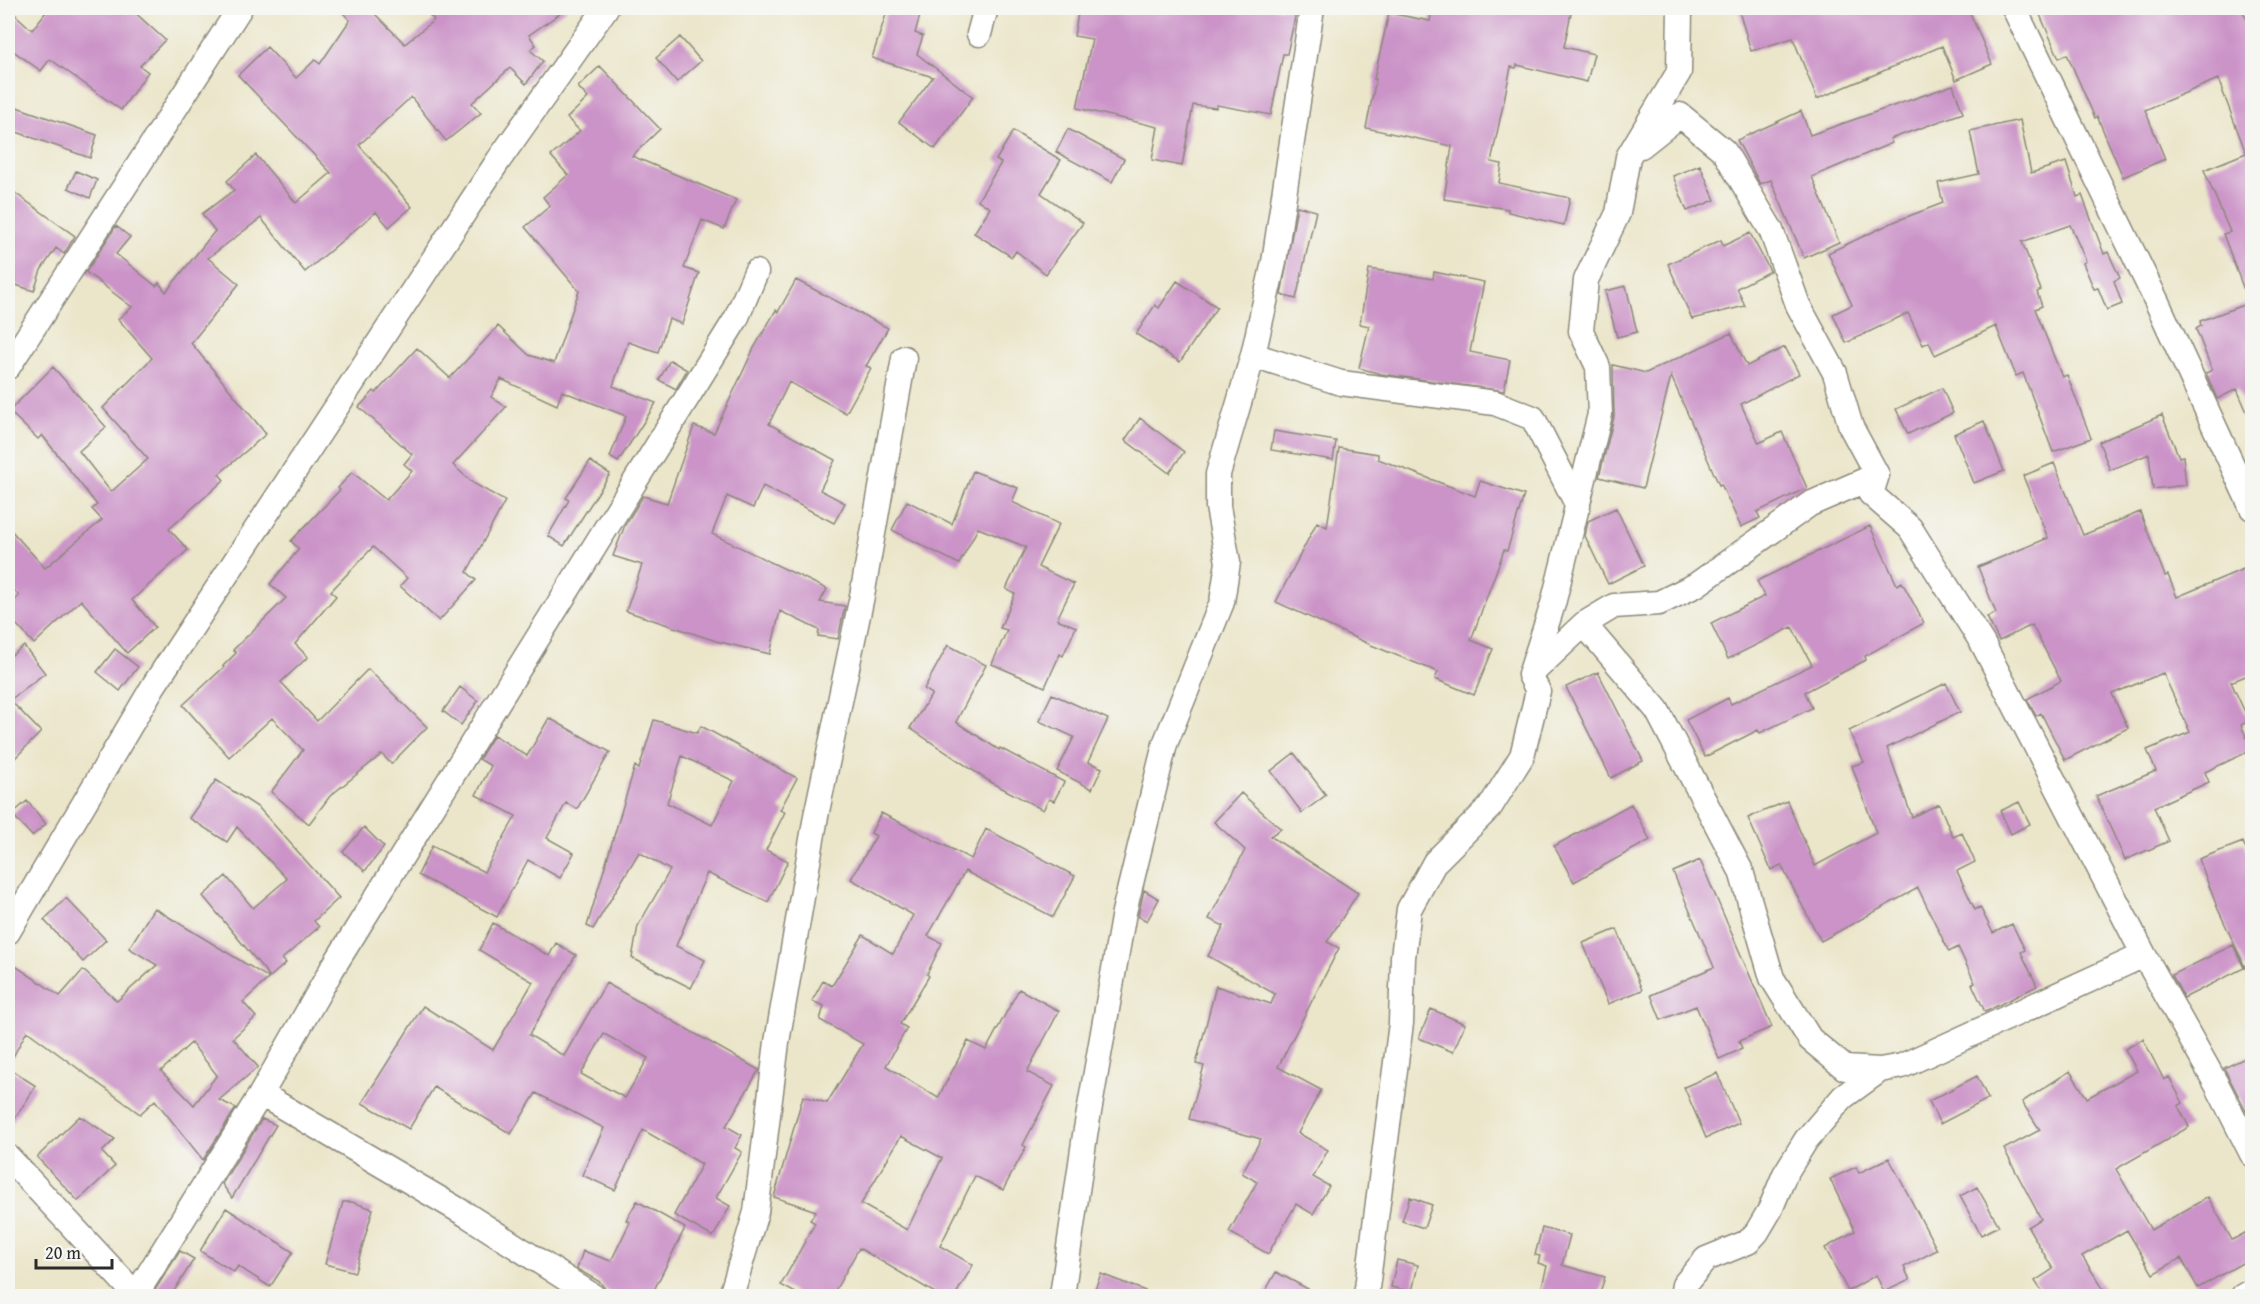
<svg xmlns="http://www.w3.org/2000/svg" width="2260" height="1304" font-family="'Gentium Book Plus',serif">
	<rect width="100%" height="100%" fill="#f6f6f2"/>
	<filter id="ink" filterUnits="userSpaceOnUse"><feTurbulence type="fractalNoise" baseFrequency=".0167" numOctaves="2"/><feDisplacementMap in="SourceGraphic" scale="12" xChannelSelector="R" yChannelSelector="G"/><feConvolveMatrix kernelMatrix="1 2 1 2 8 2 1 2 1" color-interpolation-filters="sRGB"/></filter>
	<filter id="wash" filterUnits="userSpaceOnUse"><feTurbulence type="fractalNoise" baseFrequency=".008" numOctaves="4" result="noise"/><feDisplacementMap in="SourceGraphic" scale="24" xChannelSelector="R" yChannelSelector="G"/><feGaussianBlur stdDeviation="1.35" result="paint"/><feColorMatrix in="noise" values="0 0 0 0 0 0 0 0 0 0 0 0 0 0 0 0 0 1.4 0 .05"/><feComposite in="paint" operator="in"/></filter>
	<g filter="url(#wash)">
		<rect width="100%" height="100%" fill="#ebe6ca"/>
		<g id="blocks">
			<path fill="#cb93c7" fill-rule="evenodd" d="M8,8L32,30L49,8H130L165,40L140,66L148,72L121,110L50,59L41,71L8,47Z
				M338,8H369L405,44L434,20L424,8H568L529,35L536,45L530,50L543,61L526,84L510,68L472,103L481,113L446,141L411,97L359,145L412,207L389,227L376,212L305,272L261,218L208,258L239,284L191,343L266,434L219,474L224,480L169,529L188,550L132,600L155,627L127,653L81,600L34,644L8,615V607L19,596L8,583V527L45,568L102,520L92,509L97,505L42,435L38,439L9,411L53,367L106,427L79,451L111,492L148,459L103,408L152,358L118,319L132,307L86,272L116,226L130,237L116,254L156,286L159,283L166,292L215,231L202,214L234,190L227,181L256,155L296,203L331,173L238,75L267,47L296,78L315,60L320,64L350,20Z
				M888,8H922L915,33L923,36L917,54L973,97L935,149L899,122L933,77L872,58Z
				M1079,8H1166L1190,11L1191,8H1297L1287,54H1283L1271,115L1217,105L1216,108L1193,105L1182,166L1152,160L1158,127L1077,108L1092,39L1074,36Z
				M1432,8H1572L1564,47L1594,54L1587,82L1517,65L1516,68L1511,67L1491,162L1502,164L1499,183L1570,198L1564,225L1508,212V209L1444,199L1452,146L1366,128L1376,79H1374L1389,13L1430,21Z
				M1738,8H1968L1992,64L1956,80L1942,46L1817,99L1793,38L1751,51Z
				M2037,8H2241L2253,31V306H2250L2223,234L2230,232L2204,170L2246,153L2218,79L2145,110L2165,159L2123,177L2097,116L2095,118L2067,54L2059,58Z
				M680,37L701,61L677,82L656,58Z
				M600,66L660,129L632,156L736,200L724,229L702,220L684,268L699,273L682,324L669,319L658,352L628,342L613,386L656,403L618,462L610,457L626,416L562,391L557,405L501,379L491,397L506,407L453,465L473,483L505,501L467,572L476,580L439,621L400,586L407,578L373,547L331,591L336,596L295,644L308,657L281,682L317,721L368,669L427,727L391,764L382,754L330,796L309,824L271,792L303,750L272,718L229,757L183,705L224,667L223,666L236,653L233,650L286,598L270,584L299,549L291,541L340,490L338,488L352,472L386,500L412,471L404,464L412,454L359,407L374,391L376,393L417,348L450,378L498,326L529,355L554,363L579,291L525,227L550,206L543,197L568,175L551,156L580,131L567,118L588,98L578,87Z
				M1953,85L1963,113L1890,139L1892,143L1812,177L1839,242L1804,258L1771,180L1760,184L1737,140L1801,111L1810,135Z
				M8,104L97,135L90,158L8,129Z
				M2020,120L2031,173L2066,162L2077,197L2082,195L2104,254L2108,252L2120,278L2114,281L2122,304L2107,310L2098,288L2094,289L2083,263L2086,261L2070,225L2022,242L2041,290L2037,292L2042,306L2035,309L2062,377L2067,375L2091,438L2053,452L2023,373L2016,376L1996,326L1935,355L1929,342L1923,345L1908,313L1846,343L1833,314L1852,305L1828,253L1896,221L1943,203L1938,183L1979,174L1970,131Z
				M1068,129L1124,159L1112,182L1056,152Z
				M1013,131L1061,160L1041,193L1083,223L1046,274L1016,251L1012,257L974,233L990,208L978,200L1001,163L996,160Z
				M1700,165L1715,200L1687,211L1673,176Z
				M76,171L97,180L90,198L68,188Z
				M8,188L75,236L64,254L56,248L41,270L34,291L13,284L15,279L8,277Z
				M1297,206L1316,211L1296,299L1281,295Z
				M1750,233L1770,271L1737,288L1745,306L1692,319L1668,264L1721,240L1723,246Z
				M1369,269L1433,279L1434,272L1484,282L1470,352L1510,360L1504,391L1381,374L1359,368L1369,326L1360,324Z
				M796,280L888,328L866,366L871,368L846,413L789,382L769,424L835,460L820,490L845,503L834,523L763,486L753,508L727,496L712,534L827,589L820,602L845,606L838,639L818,636L819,630L780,611L770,654L716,641L626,611L642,565L613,556L625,525L643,496L667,503L694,426L714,433L754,348L776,310L778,312Z
				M1177,281L1217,307L1180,362L1136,334L1155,305L1159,308Z
				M1626,286L1637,332L1617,337L1605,291Z
				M2246,304L2253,320V426L2237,389L2217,399L2206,373L2212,370L2196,329L2201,326L2200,321Z
				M1731,333L1747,366L1785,347L1799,374L1741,404L1759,443L1782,432L1807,488L1757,512L1760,518L1741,527L1721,484L1719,485L1671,376L1643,488L1599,477L1614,417L1613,365L1646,373Z
				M670,360L687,370L676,389L659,380Z
				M1942,388L1953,413L1908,434L1896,409Z
				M2162,415L2179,457L2183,456L2186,485L2153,489L2149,454L2110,470L2099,442Z
				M1140,418L1184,452L1169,473L1125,440Z
				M1984,421L2004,471L1974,483L1954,434Z
				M1274,431L1336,441L1333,460L1271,450Z
				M1339,448L1378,454V459L1475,496L1480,481L1524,495L1507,551L1504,550L1471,640L1493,649L1474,695L1435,679L1438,672L1371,645L1276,602L1317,522L1327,527Z
				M590,461L610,474L564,546L548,536L569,500L566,498Z
				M2054,463L2083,535L2140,512L2165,576L2168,575L2177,597L2253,565V673L2231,682L2249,721L2241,725L2252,750L2205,772L2209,782L2154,807L2169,841L2125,860L2096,796L2156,771L2147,750L2190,732L2163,673L2112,694L2128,728L2065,760L2041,713L2036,716L2027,699L2061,681L2032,625L1999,641L1987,617L1996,613L1978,567L2048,538L2023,476Z
				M973,471L1018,488L1012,502L1059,524L1038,567L1074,584L1057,619L1076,627L1063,656L1060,654L1045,687L992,664L1007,630L1000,628L1015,594L1006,589L1026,547L978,528L959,564L892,530L907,501L952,524Z
				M1616,508L1644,566L1608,584L1585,536L1588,521Z
				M1870,526L1897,585L1902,582L1924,623L1865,656L1866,660L1805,692L1812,708L1760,733L1758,730L1705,757L1686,720L1728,698L1731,704L1812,665L1792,627L1728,659L1711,623L1765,596L1757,581Z
				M948,645L986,665L956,722L999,750L1000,748L1064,782L1054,801L1049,799L1043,810L989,781L910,728L932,694L924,689Z
				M24,646L45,673L10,700L41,732L8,765V658Z
				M115,649L138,667L120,691L97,672Z
				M1598,672L1643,761L1611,778L1566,687Z
				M1946,683L1960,712L1887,748L1912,817L1939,804L1953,837L1962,833L1975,862L1957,871L1975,910L1980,907L1993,933L2012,924L2025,950L2021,952L2037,986L1985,1012L1972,984L1975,983L1958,947L1949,952L1918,888L1821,941L1781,865L1771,870L1748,818L1787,801L1815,866L1876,833L1852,766L1864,762L1849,731Z
				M460,687L478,701L461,725L443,711Z
				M1052,694L1108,719L1088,762L1102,768L1092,789L1057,771L1074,737L1039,721Z
				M549,718L610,752L577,809L566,803L547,838L574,853L560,878L528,860L497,917L418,875L432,846L484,872L516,816L476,795L491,766L479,759L494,735L527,756Z
				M654,720L697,733L701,726L797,778L780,810L785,812L766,850L788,861L768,902L707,873L676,946L705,960L691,988L632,958L638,926L670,870L639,852L593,929L587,926L635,766L639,769ZM682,756L734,781L712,825L667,803Z
				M1294,753L1326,795L1302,813L1271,771Z
				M216,780L259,808L339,898L314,921L319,927L282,959L286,963L270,977L203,896L226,876L253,908L287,879L237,827L227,842L189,818Z
				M1241,793L1281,829L1270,836L1358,893L1327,942L1339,948L1278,1067L1321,1090L1298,1133L1328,1150L1313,1177L1329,1186L1313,1214L1296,1204L1268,1254L1229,1232L1257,1182L1242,1173L1261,1139L1189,1119L1204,1066L1196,1064L1216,986L1271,1004L1275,994L1208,956L1224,926L1209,919L1245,850L1214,822Z
				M27,801L46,824L32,836L12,814Z
				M2019,802L2030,824L2011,834L2000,811Z
				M1631,804L1650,840L1574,882L1554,846Z
				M881,813L971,859L986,829L1075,876L1053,917L965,871L928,936L942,943L927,974L929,976L900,1024L907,1028L886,1066L938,1098L968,1041L986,1050L1019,989L1059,1011L1027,1072L1054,1086L1023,1145L1026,1147L1003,1190L975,1176L940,1246L973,1265L955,1296H940L859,1248L832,1296H801L781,1285L815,1223L810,1220L816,1211L774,1197L803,1096L827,1103L863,1044L820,1020L824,1006L812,1001L823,981L832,986L863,935L893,954L913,915L851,879L876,836L871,833ZM901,1136L942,1158L907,1230L861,1204Z
				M364,827L384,847L365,871L343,852Z
				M2243,842L2253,867V984L2217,907L2199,859Z
				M1700,860L1772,1027L1739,1041L1742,1049L1719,1059L1696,1006L1661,1020L1651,995L1714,967L1673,872Z
				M1144,890L1159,899L1147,921L1138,916Z
				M66,898L106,940L83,962L44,920Z
				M154,908L269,978L243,1002L256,1017L233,1038L258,1067L219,1100L236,1108L203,1160L155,1100L140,1114L27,1031L8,1066V961L60,996L83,970L117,1001L157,965L129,948ZM191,1043L217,1075L194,1105L161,1071Z
				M493,923L549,956L556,943L576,955L529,1035L564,1056L606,983L759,1070L726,1126L742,1135L735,1148L742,1152L716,1198L730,1206L713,1237L674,1215L702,1164L643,1130L615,1190L582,1175L604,1128L536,1093L511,1134L434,1087L409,1129L362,1103L423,1006L493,1050L533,982L479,950ZM604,1034L648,1058L625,1098L581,1074Z
				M1617,929L1642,990L1608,1004L1583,943Z
				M2233,945L2244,968L2184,998L2172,975Z
				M1431,1009L1465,1024L1453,1052L1419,1038Z
				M2143,1039L2164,1080L2169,1077L2183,1103L2178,1106L2189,1127L2116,1169L2151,1230L2208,1197L2232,1240L2247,1232L2253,1242V1257L2198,1288L2181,1258L2153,1274L2127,1230L2082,1256L2108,1296H2045L2035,1281L2053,1269L2028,1227L2041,1219L2004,1149L2040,1130L2022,1102L2070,1071L2087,1098L2137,1071L2125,1049Z
				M2253,1054V1124L2224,1068Z
				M8,1068L36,1086L8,1129Z
				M1717,1073L1739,1123L1706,1138L1684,1087Z
				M1977,1076L1988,1099L1940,1124L1929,1101Z
				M80,1116L115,1139L102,1152L115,1166L78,1201L37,1157Z
				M262,1119L276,1125L232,1198L222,1184Z
				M1889,1158L1937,1250L1904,1267L1910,1280L1884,1292L1876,1275L1848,1291L1825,1248L1855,1231L1830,1179L1856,1167L1859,1173Z
				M1977,1187L1999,1226L1981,1235L1960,1196Z
				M1410,1197L1432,1205L1424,1228L1402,1221Z
				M637,1201L685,1228L651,1296H618L606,1290L600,1282L577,1269L583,1251L611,1261L630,1222L626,1220Z
				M343,1202H352L373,1209L355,1272L325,1264Z
				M226,1208L293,1252L270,1287L238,1266L234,1272L200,1251Z
				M1542,1228L1570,1235L1562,1265L1605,1277L1599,1296H1550L1540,1294L1547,1266L1538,1263L1540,1256L1535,1255Z
				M180,1251L194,1259L171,1296H151Z
				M1397,1260L1418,1265L1412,1292L1391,1287Z
				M1276,1272L1321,1296H1263Z
				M1101,1274L1156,1295L1155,1296H1092Z"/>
		</g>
	</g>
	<g filter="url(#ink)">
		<use href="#blocks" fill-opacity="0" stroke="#8b887a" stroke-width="1.5"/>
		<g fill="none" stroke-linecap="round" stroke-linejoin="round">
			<defs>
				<path id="minor" d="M2014,8L2156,300L2252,508
					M979,34L986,8
					M1641,146L1680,115L1724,151L1771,230L1798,305L1835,373L1851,427L1877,475
					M1253,355L1341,383L1495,403L1533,418L1578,506
					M8,367L240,8
					M1584,624L1657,710L1741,871L1772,978L1810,1039L1845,1068L1880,1070L1902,1066L2144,955
					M1532,673L1584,624L1614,606L1659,603L1696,585L1810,504L1877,475L1871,494L1910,528L1983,644L2144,955L2218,1087L2252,1154
					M8,932L154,685L498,161L606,8
					M261,1094L467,1215L593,1296
					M8,1157L136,1295
					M135,1296L261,1094L332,969L736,319L756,272
					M731,1296L756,1212L777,1042L816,816L862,596L904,358
					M1062,1296L1085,1135L1124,912L1165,744L1222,602L1228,562L1218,507V474L1253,355L1274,262L1312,8
					M1366,1296L1401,1023L1403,957L1409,909L1435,862L1490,807L1522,756L1538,691L1530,675L1553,604L1600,414L1598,367L1581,331L1586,280L1618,213L1628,157L1679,72L1680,8
					M1682,1296L1684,1285L1706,1259L1748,1242L1757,1232L1770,1210L1785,1174L1806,1140L1843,1097L1880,1070
					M2243,1296L2252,1291"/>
			</defs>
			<use href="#minor" stroke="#8b887a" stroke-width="27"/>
			<use href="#minor" stroke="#fff" stroke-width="24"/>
		</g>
	</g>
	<rect width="2260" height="1304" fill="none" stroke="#f6f6f2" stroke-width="30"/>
	<path d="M36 1259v9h76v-9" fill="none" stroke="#2b2b2b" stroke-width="3"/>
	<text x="45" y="1259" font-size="18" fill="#2b2b2b" stroke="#f6f6f2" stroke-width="4.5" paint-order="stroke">20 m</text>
</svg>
